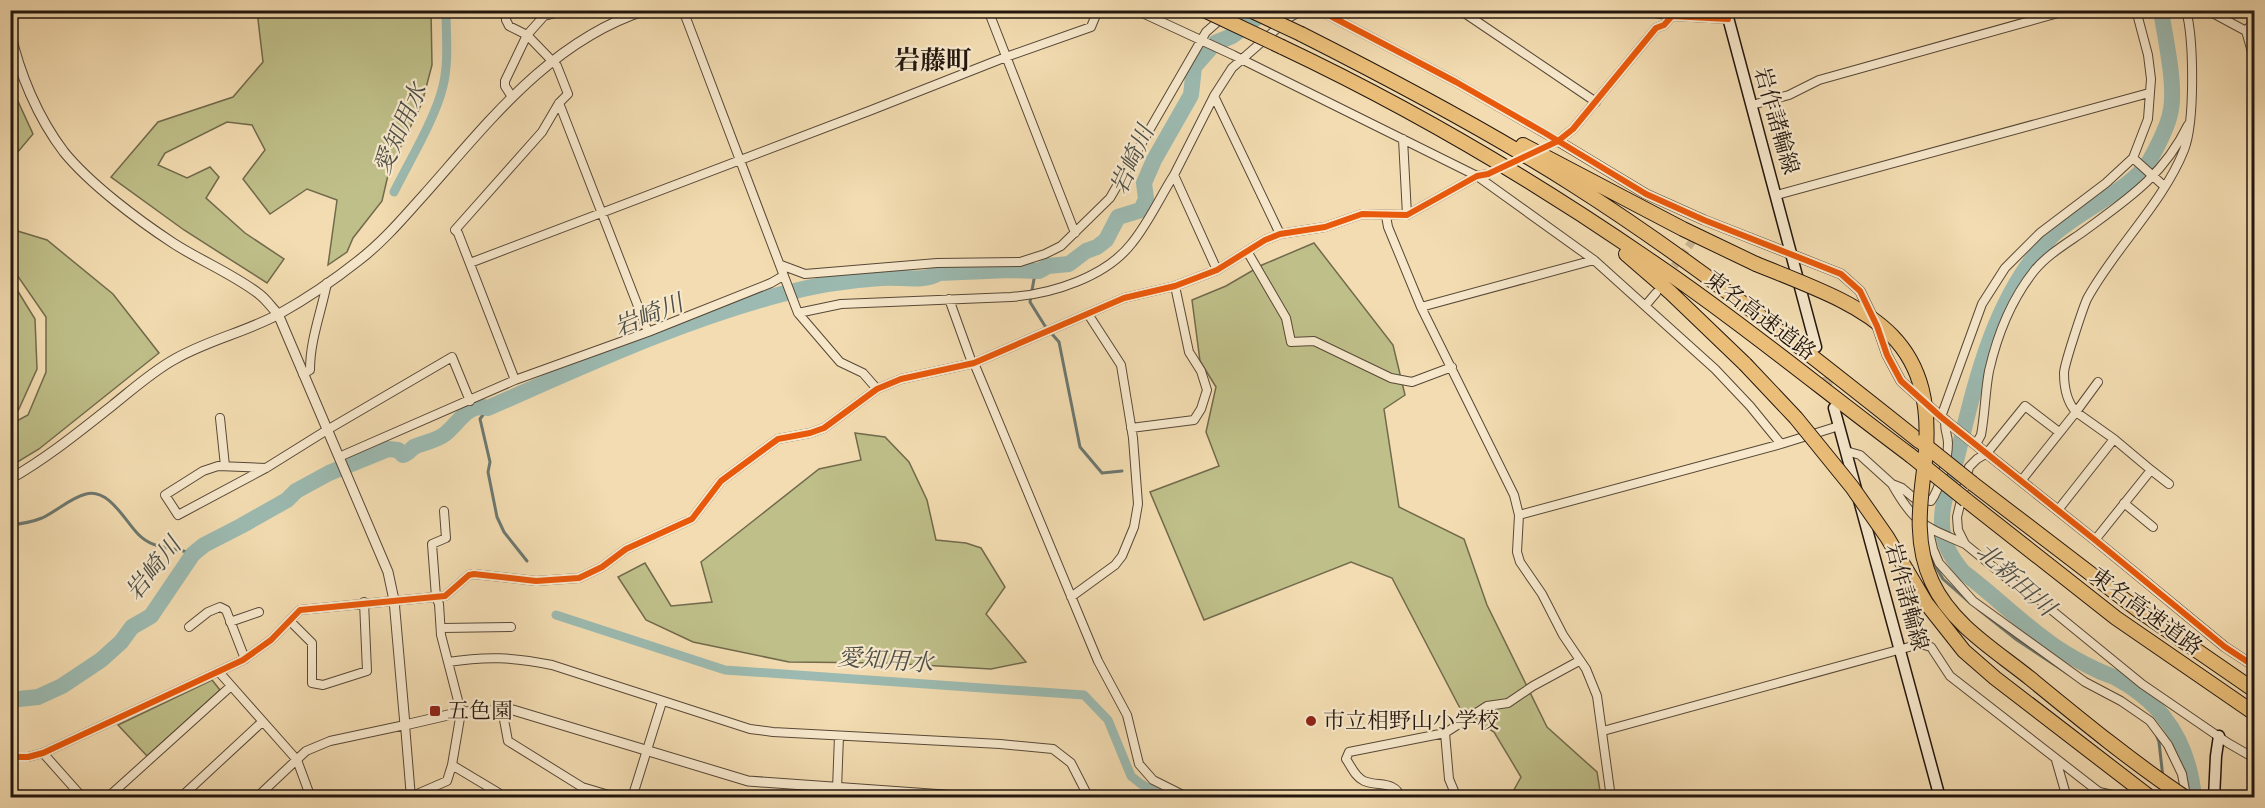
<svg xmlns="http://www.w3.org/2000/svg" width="2265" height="808" font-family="'IM FELL DW Pica','Noto Serif JP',serif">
	<rect width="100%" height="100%" fill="#f3dcb1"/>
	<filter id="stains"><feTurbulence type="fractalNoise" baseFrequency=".00333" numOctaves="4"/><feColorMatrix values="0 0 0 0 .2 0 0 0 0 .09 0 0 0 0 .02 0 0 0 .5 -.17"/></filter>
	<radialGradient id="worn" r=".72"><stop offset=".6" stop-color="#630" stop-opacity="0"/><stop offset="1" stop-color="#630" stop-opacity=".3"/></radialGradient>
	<path fill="#bfbf89" stroke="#716a4c" stroke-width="1.5" d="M257,11H431L432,65L422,103L389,171L382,201L353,238L347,252L328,265L337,200L307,189L270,214L243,179L265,150L252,125L227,122L165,153L158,165L187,178L210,167L219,177L206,198L245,233L284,259L267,283L184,230L111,177L158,122L233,97L263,62Z
		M10,84L33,134L11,160H10Z
		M11,229L47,240L113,294L159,353L39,449L11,466V424L28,415L46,372V317L15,272L11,270Z
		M1314,243L1393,345L1405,395L1384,409L1399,507L1464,539L1487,605L1547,727L1597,772L1601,797H1510L1521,777L1494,732L1462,712L1392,578L1351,562L1204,620L1150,492L1219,466L1206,432L1216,387L1200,361L1192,300L1226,286L1262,265Z
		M11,280L35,319L37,369L18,411L11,415Z
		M855,433L885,437L909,462L927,500L936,540L966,543L981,548L1005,587L986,614L1026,662L991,669L886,663L789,662L693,642L646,620L618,577L645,563L671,606L712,602L701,562L819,469L861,460Z
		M212,680L220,690L147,756L118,725Z"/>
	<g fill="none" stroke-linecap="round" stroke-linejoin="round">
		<path stroke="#6c7870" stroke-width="3" d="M1039,271L1034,279L1030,302L1045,326L1059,342L1080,447L1102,473L1122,471
			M488,408L480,419L490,462L488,472L497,517L504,532L527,561
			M10,525C21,524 32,522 42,518C57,511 70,498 86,494C109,488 125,521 138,534C154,551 174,546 193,554
			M1930,557L1943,579L1970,603
			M1978,609L2017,640L2070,675
			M2156,734L2159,742L2163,778
			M2164,787V798"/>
		<path stroke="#9cbab1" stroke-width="9" d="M394,192C409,162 436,117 443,86C449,62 446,35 446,10
			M556,615L725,670L1084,695L1108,720L1131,776L1141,784L1166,798"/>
		<path stroke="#9cbab1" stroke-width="16" d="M2161,10C2165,39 2177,87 2170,114C2167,129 2157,147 2150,160C2133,189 2074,213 2050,238C1994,297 1976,380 1957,457C1952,477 1941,502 1942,523C1942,543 1951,557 1963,572C1994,595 2021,623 2053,645C2066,654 2082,663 2097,670C2104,674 2111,675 2118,679C2165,705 2189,744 2194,798
			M10,700L38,697L62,686L101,660L121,642L132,627L151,616L193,554L204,545L241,526L287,500L296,491L329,473L388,449L398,450L403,455C408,454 410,450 414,447C424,442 436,441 445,434C458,424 468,402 488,408C584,366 680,321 782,294C812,286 850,280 881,278C900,276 922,283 939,273L1010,270L1039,271L1048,266L1069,264L1086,251L1097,247L1106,240L1118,217L1141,210L1146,199L1144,183L1154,160L1191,95L1194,67L1215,43L1232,36L1267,10"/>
		<path stroke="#c9b490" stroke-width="8" stroke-dasharray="8 4" stroke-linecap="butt" d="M1488,174L1551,144
			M1667,276L1697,235"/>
		<path stroke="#c9b490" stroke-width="10" stroke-dasharray="10 5" stroke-linecap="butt" d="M1821,362L1831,396"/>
		<defs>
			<path id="minor" d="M505,10L506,20L509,26L527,35L557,66L568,94L559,103L542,132L455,230L458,233L515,380
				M683,10L798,313L840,362L863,373L877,389
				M988,10L1075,233
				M1136,10L1233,55L1477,176L1594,260L1715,369L1750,406L1781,444
				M1319,10L1456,82L1558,141
				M1460,10L1596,102
				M1638,10L1672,16
				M2207,10L2246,31L2252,52L2254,53
				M2246,31L2254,21
				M1214,96L1280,234
				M512,97L505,86V81L527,35L544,16L567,10
				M559,103L648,332
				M1752,105L1789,95L1819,80L2069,10
				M1403,139L1407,215
				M1551,144L1558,141L1573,129L1656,28L1664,25L1672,16L1728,19
				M2133,158L2164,186
				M1777,195L2149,93
				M1386,216L1388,227L1421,307L1514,495L1519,515L1517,552L1520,562L1542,594L1563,635L1586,669L1597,696L1611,798
				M1247,251L1286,318L1291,342L1314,341L1391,378L1412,382L1452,367
				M470,263L869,111L1006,57L1091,27L1098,10
				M781,265L805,274L937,263L1020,262L1045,254L1061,246L1110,198L1206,32L1231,10
				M1217,270L1174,175L1214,96L1232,68L1290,17L1303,10
				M949,299L971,360L974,363L1098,661L1127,715L1139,764L1153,780L1189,798
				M1645,306L1656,293
				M1421,307L1594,260
				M798,313L841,304L1011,297C1052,294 1106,277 1132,243C1149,222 1160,197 1174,175
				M303,374L310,370C310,340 321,313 327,283
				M1941,417L1982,304L2005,268L2040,233L2106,183L2133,158L2148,119L2151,79L2148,55L2136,10
				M220,418L225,466
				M1131,428L1194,420L1201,409L1207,390L1201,371L1189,352L1175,286
				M2059,432L2025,406L1987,453L1977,459L1969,467L1957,517L1958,530L1965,544L2014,584L2038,599L2142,684L2228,743L2254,758
				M1976,444L1981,435C1985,414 1985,392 1989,371C1997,336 2011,300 2034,271C2046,256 2064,245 2080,234C2126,200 2162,178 2188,125
				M1846,451L1860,455L1892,484L1902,488L1914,498L1931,501C1940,488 1948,459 1948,443C1948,434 1943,428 1946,420
				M339,457L515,380L648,332L771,283L783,276
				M266,468L218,466L203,471L165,495L178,515L266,468L327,430L452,357L470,401
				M2151,470L2169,484
				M2021,481L2076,412C2067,402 2064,386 2064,373C2064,365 2083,308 2087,299C2114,249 2163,203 2184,150C2195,122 2194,40 2186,10
				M1892,484C1915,525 1924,526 1965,544
				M2124,503L2153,527
				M2058,510L2114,439
				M1519,515L1781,444L1839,426
				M1928,528L1933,549L1939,563L1973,601L2085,682L2121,701L2150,721L2168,745L2182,774L2186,796
				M2095,540L2151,470L2114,439L2076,412L2098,382
				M1071,597L1115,565L1122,556L1134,527L1138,504L1133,438L1121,365L1088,314
				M290,621L312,643V683L323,685L367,671L364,602
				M230,622L259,612
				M189,627L208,612L220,607L226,610L245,659
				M442,628L511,627
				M448,662C486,656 514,657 552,665L750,729L773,732L1000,744L1053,749L1071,763L1089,798
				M219,672L297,760L311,798
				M502,709L508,741L582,787L619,798
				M1603,731L1920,644L1931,647L1950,676L2099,792L2127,798
				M1445,733L1449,779L1457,798
				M43,753L83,798
				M10,757H28L43,753L243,660L271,640L300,610L445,596L469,575L474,574L536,581L579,578L602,567L626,549L692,519L721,481L778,439L810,433L824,428L877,389L901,379L974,363L1124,298L1175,286L1217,270L1265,240L1280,234L1325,227L1362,214L1407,215L1477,176L1488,174
				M2056,760L2067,798
				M452,765L507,798
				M837,789L839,736
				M10,790L17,798
				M410,795L417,794L447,781L452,765L461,712L441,635L439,604L436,597L432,544L446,538L444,511
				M107,798L231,686
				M180,798L262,722
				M256,798L306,751L330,741L405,725L411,798
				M632,798L662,702
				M1401,798C1395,780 1378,787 1364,781C1355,777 1351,766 1346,759L1349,752L1445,733L1487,706L1508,703L1533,686L1579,661"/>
			<path id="tertiary" d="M10,31C19,73 38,118 64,152C90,184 138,220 173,243C199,260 235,275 259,294C266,299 272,308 278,314L388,572L394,600L405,725L461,712L513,710L748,781L987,798
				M1558,141L1646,194L1704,220L1841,274L1860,291L1877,326L1887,355L1901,381L1941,417L2095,540L2225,647L2254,666
				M10,479C47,458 80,431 113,405C133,389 153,371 175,359C208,340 246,332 279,314C306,299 334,280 358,261C383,242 402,219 422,197C487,124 549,41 646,10"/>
			<path id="secondary" d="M1726,10L1816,347
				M1834,408L1940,798
				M2214,798L2216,756L2219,736"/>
			<path id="motorway" d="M1301,34C1394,81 1487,130 1575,186C1696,263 1807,352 1919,441
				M1282,47C1409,107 1533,180 1648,259C1738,320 1823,390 1910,455
				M1523,145L1683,229L1756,264
				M1626,254L1671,293L1745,364
				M1972,483L2138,610L2254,690
				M1966,500L2116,618L2254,713"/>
		</defs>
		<use href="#minor" stroke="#574837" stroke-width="10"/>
		<use href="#tertiary" stroke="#574837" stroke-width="11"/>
		<use href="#secondary" stroke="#23160e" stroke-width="13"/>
		<use href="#motorway" stroke="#23160e" stroke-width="16"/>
		<use href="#minor" stroke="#f7e8cc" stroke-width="8"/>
		<use href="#tertiary" stroke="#f7e8cc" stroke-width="9"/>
		<use href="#secondary" stroke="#f7e8cc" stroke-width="10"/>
		<use href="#motorway" stroke="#eabe78" stroke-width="14"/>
		<defs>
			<path id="motorway-bridge" d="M1204,10L1282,47
				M1250,10L1301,34
				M1756,264C1865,308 1942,331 1924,470C1919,508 1915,546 1932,582C1952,625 1995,650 2031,679C2081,720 2132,762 2186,798
				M1745,364L1796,418L1852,487L1887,537L1926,603L1964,651L1995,678L2151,798
				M1921,442L1972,483
				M1910,455L1966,500"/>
		</defs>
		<use href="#motorway-bridge" stroke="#23160e" stroke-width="16" stroke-linecap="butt"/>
		<use href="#motorway-bridge" stroke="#eabe78" stroke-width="14"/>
		<defs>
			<path id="cycleway" d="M1319,10L1456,82L1545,133L1646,194L1704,220L1841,274L1860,291L1877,326L1887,355L1901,381L1941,417L2095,540L2225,647L2254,666
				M10,757H28L43,753L243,660L271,640L300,610L445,596L469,575L474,574L536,581L579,578L602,567L626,549L692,519L721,481L778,439L810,433L824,428L877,389L901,379L974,363L1124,298L1175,286L1217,270L1265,240L1280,234L1325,227L1362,214L1407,215L1477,176L1488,174L1558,141L1573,129L1656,28L1664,25L1672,16L1728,19"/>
		</defs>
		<use href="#cycleway" stroke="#f7e8cc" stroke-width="10"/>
		<use href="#cycleway" stroke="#e8590c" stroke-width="6"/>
	</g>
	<g fill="#8f2418" stroke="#f7e8cc" stroke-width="2">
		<rect x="429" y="705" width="12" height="12" rx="3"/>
		<circle cx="1311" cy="721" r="6"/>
	</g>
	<g text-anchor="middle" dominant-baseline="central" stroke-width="4.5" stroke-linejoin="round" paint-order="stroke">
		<g font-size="22" fill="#23160e" stroke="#f7e8cc">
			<text transform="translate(1776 121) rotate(74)">岩作諸輪線</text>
			<text transform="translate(1760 316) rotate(37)">東名高速道路</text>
			<text transform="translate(1906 597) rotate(75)">岩作諸輪線</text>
			<text transform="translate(2146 612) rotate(36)">東名高速道路</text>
		</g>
		<g font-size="22" fill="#23160e" stroke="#f7e8cc" text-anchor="start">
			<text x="447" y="711">五色園</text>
			<text x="1323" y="721">市立相野山小学校</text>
		</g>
		<g font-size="24" font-style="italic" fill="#4d4f47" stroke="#f7e8cc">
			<text transform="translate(401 129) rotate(-66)">愛知用水</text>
			<text transform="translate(1133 160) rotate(-66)">岩崎川</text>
			<text transform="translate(649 316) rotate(-22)">岩崎川</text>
			<text transform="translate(154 569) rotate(-51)">岩崎川</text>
			<text transform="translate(2015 580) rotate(42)">北新田川</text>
			<text transform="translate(885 661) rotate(4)">愛知用水</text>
		</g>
		<g font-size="26" font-weight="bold" fill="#23160e" stroke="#f7e8cc">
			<text x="933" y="61">岩藤町</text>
		</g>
	</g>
	<rect width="2265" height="808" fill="none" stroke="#f3dcb1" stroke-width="36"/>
	<rect x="12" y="12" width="2241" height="784" fill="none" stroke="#23160e" stroke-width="3"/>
	<rect x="18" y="18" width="2229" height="772" fill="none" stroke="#23160e" stroke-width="1.5"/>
	<rect width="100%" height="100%" filter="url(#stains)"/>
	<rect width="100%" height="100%" fill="url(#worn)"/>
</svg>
